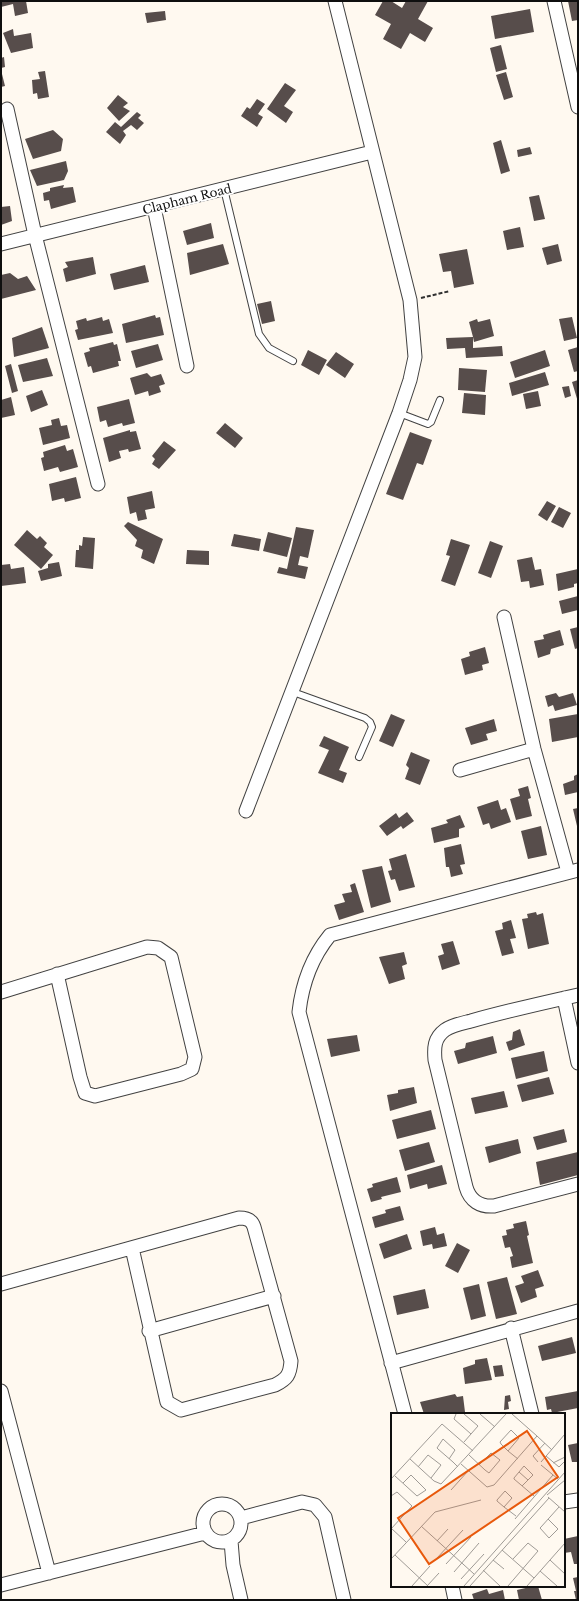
<svg xmlns="http://www.w3.org/2000/svg" width="579" height="1601" font-family="'Libre Baskerville',serif">
	<rect width="100%" height="100%" fill="#fff9f0"/>
	<path fill="#574d4b" d="M1,1H26L28,13L15,16L13,4L1,7Z
		M383,1H391L402,8L406,1H428L418,19L433,28L425,42L410,33L401,49L383,39L391,24L375,15Z
		M568,1H578V20L572,21Z
		M530,9L534,32L495,39L491,16Z
		M165,11L166,20L147,23L145,13Z
		M13,29L14,36L31,33L33,48L11,53L3,33Z
		M501,45L507,69L496,72L490,48Z
		M4,57L5,67L1,68V58Z
		M1,70L5,86L1,87Z
		M45,71L49,97L38,99L37,93L33,94L32,80L40,79L38,72Z
		M506,72L513,97L504,100L496,75Z
		M285,83L296,90L284,106L293,112L286,123L267,109Z
		M118,95L128,103L123,107L130,111L119,121L107,108Z
		M257,99L265,104L258,114L263,117L257,127L241,116L247,107L250,109Z
		M137,112L141,115L138,118L144,123L137,130L131,125L123,131L126,135L120,144L106,132L115,122L121,127Z
		M53,130L63,139L61,151L33,159L25,139Z
		M501,140L510,171L501,174L493,143Z
		M530,147L532,154L518,157L517,150Z
		M66,161L68,171L64,180L37,186L30,170Z
		M64,185L63,188L73,187L76,202L51,209L49,200L44,201L43,193L50,191V188Z
		M539,195L545,219L534,221L529,197Z
		M10,206L12,221L1,225V207Z
		M211,223L214,238L187,245L183,231Z
		M520,227L524,247L507,250L503,231Z
		M223,244L229,264L190,275L187,253Z
		M558,244L562,261L547,265L542,248Z
		M467,249L474,284L454,288L451,271L443,272L439,254Z
		M93,257L96,274L66,282L63,269L68,267L65,262Z
		M145,265L149,282L114,290L110,274Z
		M10,273L18,279L27,276L36,290L1,299V275Z
		M271,301L275,321L262,324L257,304Z
		M155,315L156,318L160,317L164,335L126,343L122,324Z
		M102,317L103,321L109,319L113,333L78,340L75,330L78,329L76,321L86,318L87,321Z
		M572,317L577,338L564,341L559,319Z
		M477,319L478,322L490,319L494,336L474,342L473,337V348L502,346L503,356L466,358L465,348L447,349L446,338L473,337L469,322Z
		M42,327L49,348L14,357L12,338Z
		M113,342L114,345L117,344L121,361H118L119,366L93,373L91,366L88,367L84,353L90,351L89,348Z
		M158,344L163,360L136,368L131,351Z
		M578,347V371L574,372L568,350Z
		M308,350L327,360L319,375L301,365Z
		M545,350L550,366L515,378L510,362Z
		M336,352L354,364L345,378L326,365Z
		M47,358L53,376L23,382L18,365Z
		M11,364L18,391L12,393L5,366Z
		M459,368L487,370L485,392L458,390Z
		M545,372L549,385L512,396L509,383Z
		M147,373L151,377L161,374L165,384L159,386L161,392L149,396L148,391L135,395L130,378Z
		M578,380V402L572,382Z
		M569,386L571,396L565,398L562,387Z
		M42,390L48,405L31,412L26,396Z
		M538,391L541,406L526,409L523,394Z
		M464,393L486,395L485,415L462,413Z
		M11,397L15,415L1,418V400Z
		M129,399L135,423L123,426L122,423L108,427L106,420L100,422L97,407Z
		M59,418L61,426L67,425L70,438L43,445L39,428L52,425L51,420Z
		M225,423L243,438L235,448L216,433Z
		M130,430V432L136,431L141,449L129,452L128,449L119,451L121,458L109,462L103,438Z
		M410,432L432,440L423,465L417,463L403,500L386,494Z
		M164,441L176,450L159,469L152,464L155,459L152,456Z
		M65,445L67,451L73,449L78,467L60,472L58,467L44,471L41,458L44,457L43,452Z
		M76,477L81,498L65,502L64,498L52,501L49,484Z
		M152,491L155,508L145,510L147,519L138,521L136,512L130,514L127,497Z
		M547,501L556,506L547,521L538,515Z
		M559,507L571,513L563,528L551,522Z
		M128,522L163,539L154,564L141,558L143,550L135,546L137,540L124,526Z
		M296,527L314,530L308,558L300,556L298,565L308,567L305,579L277,573L279,567L287,569Z
		M27,530L37,539L40,536L47,543L44,547L53,555L41,569L14,545Z
		M268,532L292,538L287,557L263,551Z
		M234,534L261,539L259,551L231,546Z
		M83,537L95,538L93,569L75,567L76,550H79V545L82,546Z
		M451,539L470,545L455,586L441,581L450,556L446,555Z
		M490,541L503,546L491,578L478,573Z
		M187,550L209,551V565L186,564Z
		M532,557L535,570L541,569L544,585L530,588L529,581L521,582L517,560Z
		M59,562L62,576L41,581L38,571L48,568V564Z
		M10,564L11,569L24,567L26,583L1,586V565Z
		M578,569V583L574,584V587L558,591L556,574Z
		M578,596V610L562,614L559,601Z
		M578,627V648L575,649L570,629Z
		M560,630L564,645L551,649L550,654L538,658L534,641L544,639L543,635Z
		M485,647L489,663L482,665L483,670L465,675L461,659L470,656L469,652Z
		M556,693L559,697L573,693L577,705L555,711L553,705L548,707L545,696Z
		M391,714L405,720L393,747L379,741Z
		M578,714V737L552,742L549,719Z
		M494,719L497,731L486,734L488,740L471,745L465,728Z
		M324,736L349,747L339,770L347,773L343,783L318,773L329,750L319,746Z
		M411,752L430,760L420,785L405,779L409,768L406,765Z
		M578,774V792L565,795L563,784L574,780V776Z
		M528,786L531,798L528,799L532,816L516,820L510,799L520,796L518,789Z
		M498,800L501,810L506,808L511,822L491,829L489,823L483,825L477,807Z
		M578,808V826H577L573,809Z
		M407,812L414,821L403,829L401,826L387,836L379,826L396,813L399,818Z
		M460,815L465,827L459,829V837L434,843L431,828L448,823L446,820Z
		M541,826L547,855L528,859L521,831Z
		M461,844L465,864L460,865L463,874L451,877L449,867H446L444,848Z
		M406,854L415,887L399,891L395,879L391,880L388,871L392,870L389,859Z
		M382,866L391,902L371,908L362,870Z
		M355,883L364,912L339,920L334,905L345,902L342,894L352,892L350,885Z
		M536,912L537,915L543,913L549,944L528,949L522,919L528,918L527,914Z
		M511,920L516,938L510,939L514,953L502,956L495,931L503,929L502,923Z
		M453,941L460,964L442,970L438,956L444,954L441,944Z
		M404,952L407,964L402,966L405,979L389,984L379,957Z
		M520,1029L525,1045L509,1051L506,1042L512,1040L513,1032Z
		M357,1035L360,1051L331,1057L327,1039Z
		M493,1036L497,1053L458,1064L454,1051L465,1048L466,1043Z
		M544,1051L548,1071L516,1079L511,1058Z
		M549,1077L554,1094L522,1102L517,1085Z
		M414,1087L417,1103L390,1111L387,1095L398,1093V1090Z
		M504,1091L508,1107L475,1114L471,1098Z
		M431,1110L436,1129L397,1139L392,1120Z
		M564,1129L567,1142L537,1150L533,1137Z
		M518,1139L521,1153L489,1163L485,1147Z
		M429,1142L435,1162L405,1171L399,1150Z
		M578,1152V1175L540,1185L536,1162Z
		M442,1165L447,1184L428,1189L427,1184L410,1189L407,1175Z
		M397,1177L401,1192L381,1197L382,1199L371,1202L367,1189L373,1187L372,1184Z
		M400,1206L404,1220L375,1228L372,1217L386,1213L385,1210Z
		M526,1221L529,1235L527,1236L533,1263L512,1268L510,1257L513,1256L510,1247L505,1248L502,1236L507,1235L506,1230L514,1228L513,1224Z
		M435,1227L437,1235L444,1233L447,1246L433,1249L432,1244L423,1246L420,1231Z
		M407,1234L412,1249L384,1259L379,1244Z
		M457,1243L470,1250L458,1273L445,1266Z
		M538,1270L544,1286L535,1289L537,1297L521,1303L515,1286L524,1283L521,1276Z
		M507,1277L517,1314L496,1319L487,1282Z
		M479,1284L486,1316L471,1320L463,1288Z
		M425,1289L429,1308L397,1315L393,1296Z
		M572,1337L576,1353L542,1361L538,1346Z
		M487,1358L492,1380L465,1384L463,1368L475,1364V1360Z
		M502,1365L504,1376L495,1377L493,1366Z
		M578,1391V1408L552,1413L551,1409L547,1410L545,1397Z
		M455,1394L457,1397L463,1396L465,1412L424,1414L420,1402Z
		M510,1395L511,1401L508,1402L509,1409L504,1410L505,1396Z
		M578,1443V1462H572L568,1445Z
		M578,1536V1564H574L571,1552L564,1553V1539Z
		M578,1577V1600H576L574,1591H576L573,1578Z
		M534,1586H538L542,1600H519L517,1590Z
		M487,1589L489,1594L503,1590L505,1600H474L472,1594Z"/>
	<g fill="none" stroke-linecap="round" stroke-linejoin="round">
		<defs>
			<path id="service" d="M224,189L259,334L269,348L293,361
				M399,413L428,424L431,422L440,400
				M293,692L365,718L370,722L372,727L359,757"/>
			<path id="minor" d="M554,1L578,107
				M7,109L35,235L98,484
				M154,207L187,366
				M1,244L372,152
				M504,617L534,749L568,872
				M460,770L534,749
				M246,811L399,413L410,380L415,357L410,300L335,1
				M1,992L147,947L158,948L171,957L195,1057L192,1069L181,1074L95,1096L85,1093L80,1077L57,974
				M578,995C542,1003 506,1011 471,1021C463,1023 452,1025 445,1030C434,1038 434,1048 435,1060L466,1187C470,1201 480,1207 494,1206L578,1184
				M564,998L578,1063
				M1,1284L239,1218C247,1218 252,1220 254,1227L291,1361C290,1375 287,1379 275,1385L181,1410L167,1402L132,1248
				M511,1328L532,1414
				M149,1331L274,1296
				M391,1363L578,1311
				M1,1391L49,1573
				M405,1414L299,1012C302,985 312,957 330,935L578,870
				M564,1502L578,1500
				M203 1523a19 19 0 1 1 38 0a19 19 0 1 1-38 0Z
				M241,1518L302,1502L315,1505L325,1517L344,1600
				M231,1541L233,1565L241,1600
				M1,1585L205,1533
				M452,1586L455,1600"/>
		</defs>
		<use href="#service" stroke="#424242" stroke-width="8"/>
		<use href="#minor" stroke="#424242" stroke-width="15"/>
		<path stroke="#313131" stroke-width="2" stroke-dasharray="4 2" stroke-linecap="butt" d="M421,298L450,291"/>
		<use href="#service" stroke="#fff" stroke-width="6"/>
		<use href="#minor" stroke="#fff" stroke-width="13"/>
	</g>
	<g text-anchor="middle" dominant-baseline="central" stroke-width="4" stroke-linejoin="round" paint-order="stroke">
		<g font-size="12" fill="#0f0f0f" stroke="#fff">
			<text transform="translate(187 199) rotate(-14)">Clapham Road</text>
		</g>
	</g>
	<g transform="translate(391 1413)">
		<rect width="174" height="174" fill="#fff9f0"/>
		<path fill="none" stroke="#9f9b96" stroke-width="1" d="M65,1L63,6L80,21M89,1L104,14M146,23L161,37M73,29L87,13L73,1M117,38L128,25L120,17L109,29L110,31L117,38L127,46M78,42L94,57L98,60L109,47L100,40L88,52M155,43L168,54L174,48M19,46L43,68L50,71L115,1M58,46L64,37L52,26L46,35L47,36L62,49L67,54M147,49L142,43L154,30M150,49L174,21M162,50L174,44M70,51L96,74L103,72L146,23L121,1M150,52L167,66M27,54L37,42L50,52L40,65M128,59L137,67M4,63L26,83L35,77L20,62L12,70M0,66L51,11L82,38M131,73L142,62L133,53L123,65V66L143,83M60,77L77,58M156,82L174,67M0,83L6,79L21,93L0,116M157,84L174,99M113,94L121,85L114,78L106,87V88L113,94L125,103M124,106L162,62M157,106L167,116L158,125L149,115L150,114L168,94M30,113L83,161M0,115L15,129M46,128L57,116M111,137L143,165M4,142L37,173M46,145L72,117M0,146L44,99L90,87M102,147L113,156M159,147L174,161M55,151L80,124M92,157L109,173M149,158L166,173M63,159L88,130M70,166L93,141M21,173L39,153M36,173L48,160M73,173L174,59M79,173L158,85M117,173L147,138L137,130L122,146M136,173L174,130"/>
		<path fill="#e8590c" fill-opacity="0.15" stroke="#e8590c" stroke-width="2" d="M136,18L167,64L38,151L7,105Z"/>
		<rect width="174" height="174" fill="none" stroke="#0f0f0f" stroke-width="2"/>
	</g>
	<rect width="579" height="1601" fill="none" stroke="#0f0f0f" stroke-width="4"/>
</svg>
